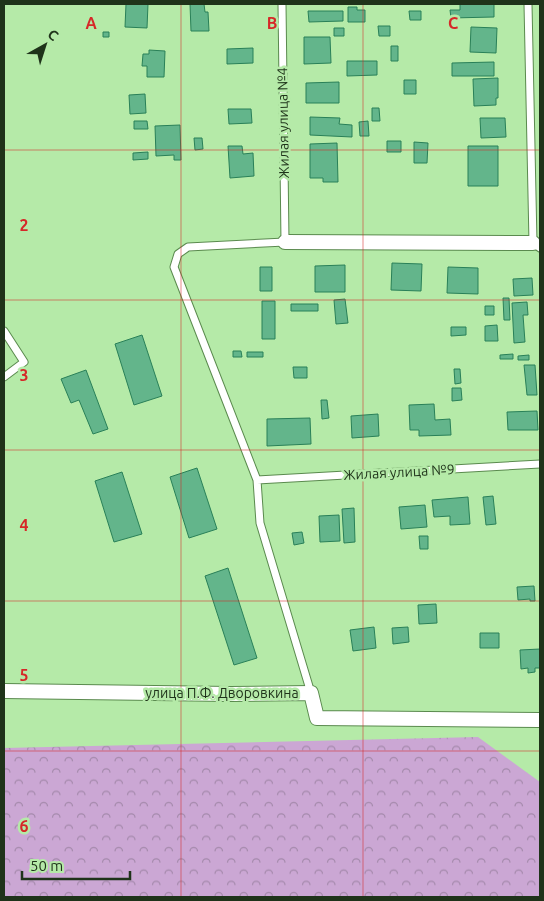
<svg xmlns="http://www.w3.org/2000/svg" width="544" height="901" font-family="Ubuntu,sans-serif">
	<defs>
		<pattern id="forest-crowns" width="20" height="18" patternUnits="userSpaceOnUse" patternTransform="scale(1.25)"><rect width="20" height="18" fill="#cba7d4"/><path d="M2 6a3 3 0 1 1 6 0M12 15a3 3 0 1 1 6 0" fill="none" stroke="#a489ab"/></pattern>
	</defs>
	<rect width="100%" height="100%" fill="#b5eaa8"/>
	<path fill="url(#forest-crowns)" d="M478,737L540,782V897H4V748Z"/>
	<path fill="#63b58b" stroke="#298058" d="M126,4H148L147,28L125,27Z
		M190,4H204L205,12H208L209,31H191Z
		M460,4H494V17L451,18L450,10H460Z
		M348,7H357V10H365V22H348Z
		M308,11H343V21L309,22Z
		M409,11H421V20H410Z
		M378,26H390V36H379Z
		M471,27L497,28L496,53L470,52Z
		M334,28H344V36H334Z
		M103,32H109V37H103Z
		M304,37H330L331,63L304,64Z
		M391,46H398V61H391Z
		M253,48V63L227,64V49Z
		M149,50L165,51L164,77H147V66H142L143,54H149Z
		M347,61H377V75L347,76Z
		M494,62V76H452V63Z
		M498,78V98H496V105L474,106L473,79Z
		M404,80H416V94H404Z
		M339,82V103H306V83Z
		M145,94L146,113L130,114L129,95Z
		M372,108H379L380,121H372Z
		M228,109H251L252,123L229,124Z
		M310,117L340,118L339,124L352,125V137L310,135Z
		M480,118H505L506,137L481,138Z
		M134,121H147L148,129H134Z
		M368,121L369,136H360L359,122Z
		M180,125L181,160H174V155L156,156L155,126Z
		M194,138H202L203,149L195,150Z
		M387,141H401V152H387Z
		M414,142L428,143L427,163H414Z
		M337,143L338,182H323V178H310V144Z
		M228,146H242L243,154L253,153L254,176L230,178Z
		M468,146H498V186H468Z
		M148,152V159L133,160V153Z
		M392,263L422,264L421,291L391,290Z
		M345,265V292H315V266Z
		M260,267H272V291H260Z
		M448,267L478,268V294L447,293Z
		M532,278L533,295L514,296L513,279Z
		M503,298H509L510,320H504Z
		M345,299L348,323L336,324L334,300Z
		M262,301H275V339H262Z
		M527,302L528,315H523L525,342L514,343L512,303Z
		M291,304H318V311H291Z
		M485,306H494V315H485Z
		M497,325L498,341H485V326Z
		M451,327H466V335L451,336Z
		M142,335L162,396L134,405L115,344Z
		M233,351H241L242,357H233Z
		M247,352H263V357H247Z
		M513,354V359H500V355Z
		M529,355V360H518V356Z
		M524,365H535L537,395H527Z
		M293,367H307V378H294Z
		M454,369H460L461,383L455,384Z
		M86,370L108,429L93,434L79,400L71,403L61,379Z
		M452,388H461L462,400L452,401Z
		M321,400H327L329,418L322,419Z
		M434,404L435,420L450,419L451,435L419,436V430H410L409,405Z
		M537,411L538,430H508L507,412Z
		M378,414L379,436L352,438L351,416Z
		M310,418L311,444L267,446V419Z
		M197,468L217,529L189,538L170,477Z
		M122,472L142,534L114,542L95,481Z
		M493,496L496,524L486,525L483,497Z
		M468,497L470,524L450,525V516L434,517L432,500Z
		M425,505L427,527L401,529L399,507Z
		M354,508L355,542L344,543L342,509Z
		M339,515L340,541L320,542L319,516Z
		M302,532L304,543L294,545L292,533Z
		M419,536H428V549H420Z
		M228,568L257,658L234,665L205,576Z
		M534,586L535,601H530V599L518,600L517,587Z
		M436,604L437,623L419,624L418,605Z
		M374,627L376,648L353,651L350,630Z
		M408,627L409,642L393,644L392,628Z
		M480,633H499V648H480Z
		M540,649V668H535V672L528,673V668L521,669L520,650Z"/>
	<g fill="none" stroke-linecap="round" stroke-linejoin="round">
		<defs>
			<path id="service" d="M282,4L285,242L188,247L178,254L174,267L257,480L260,523L311,693
				M528,4L533,243L540,248
				M4,331L24,362L4,377
				M257,480L540,464"/>
			<path id="minor" d="M285,242L533,243
				M4,691L230,694L311,693L317,718L540,720"/>
		</defs>
		<use href="#service" stroke="#5a8a4e" stroke-width="9"/>
		<use href="#minor" stroke="#5a8a4e" stroke-width="16"/>
		<use href="#service" stroke="#fff" stroke-width="7"/>
		<use href="#minor" stroke="#fff" stroke-width="14"/>
	</g>
	<path fill="none" stroke="#d62828" stroke-width="1" stroke-opacity="0.55" d="M181,4V897M363,4V897M4,150H540M4,300H540M4,450H540M4,601H540M4,751H540"/>
	<g text-anchor="middle" dominant-baseline="central" stroke-width="5" stroke-linejoin="round" paint-order="stroke">
		<g font-size="14" fill="#1f331a" stroke="#b5eaa8">
			<text transform="translate(283 123) rotate(-91)">Жилая улица №4</text>
			<text transform="translate(399 472) rotate(-3)">Жилая улица №9</text>
			<text x="222" y="693">улица П.Ф. Дворовкина</text>
		</g>
	</g>
	<g font-size="16" text-anchor="middle" font-weight="bold" fill="#d62828" stroke="#b5eaa8" stroke-width="5" stroke-linejoin="round" paint-order="stroke">
		<text x="91" y="29">A</text>
		<text x="272" y="29">B</text>
		<text x="453" y="29">C</text>
		<text x="24" y="231">2</text>
		<text x="24" y="381">3</text>
		<text x="24" y="531">4</text>
		<text x="24" y="681">5</text>
		<text x="24" y="832">6</text>
	</g>
	<rect width="544" height="901" fill="none" stroke="#1f331a" stroke-width="10"/>
	<g transform="translate(45 45) rotate(39)" stroke="#b5eaa8" stroke-width="4" paint-order="stroke">
	<path d="M0-4L9 19L0 12L-9 19Z" fill="#1f331a"/>
	<text y="-8" font-size="14" font-weight="bold" text-anchor="middle" fill="#1f331a">С</text>
	</g>
	<path d="M22 871v8h108v-8" fill="none" stroke="#1f331a" stroke-width="2.5"/>
	<text x="30" y="871" font-size="15" fill="#1f331a" stroke="#b5eaa8" stroke-width="4" paint-order="stroke">50 m</text>
</svg>
